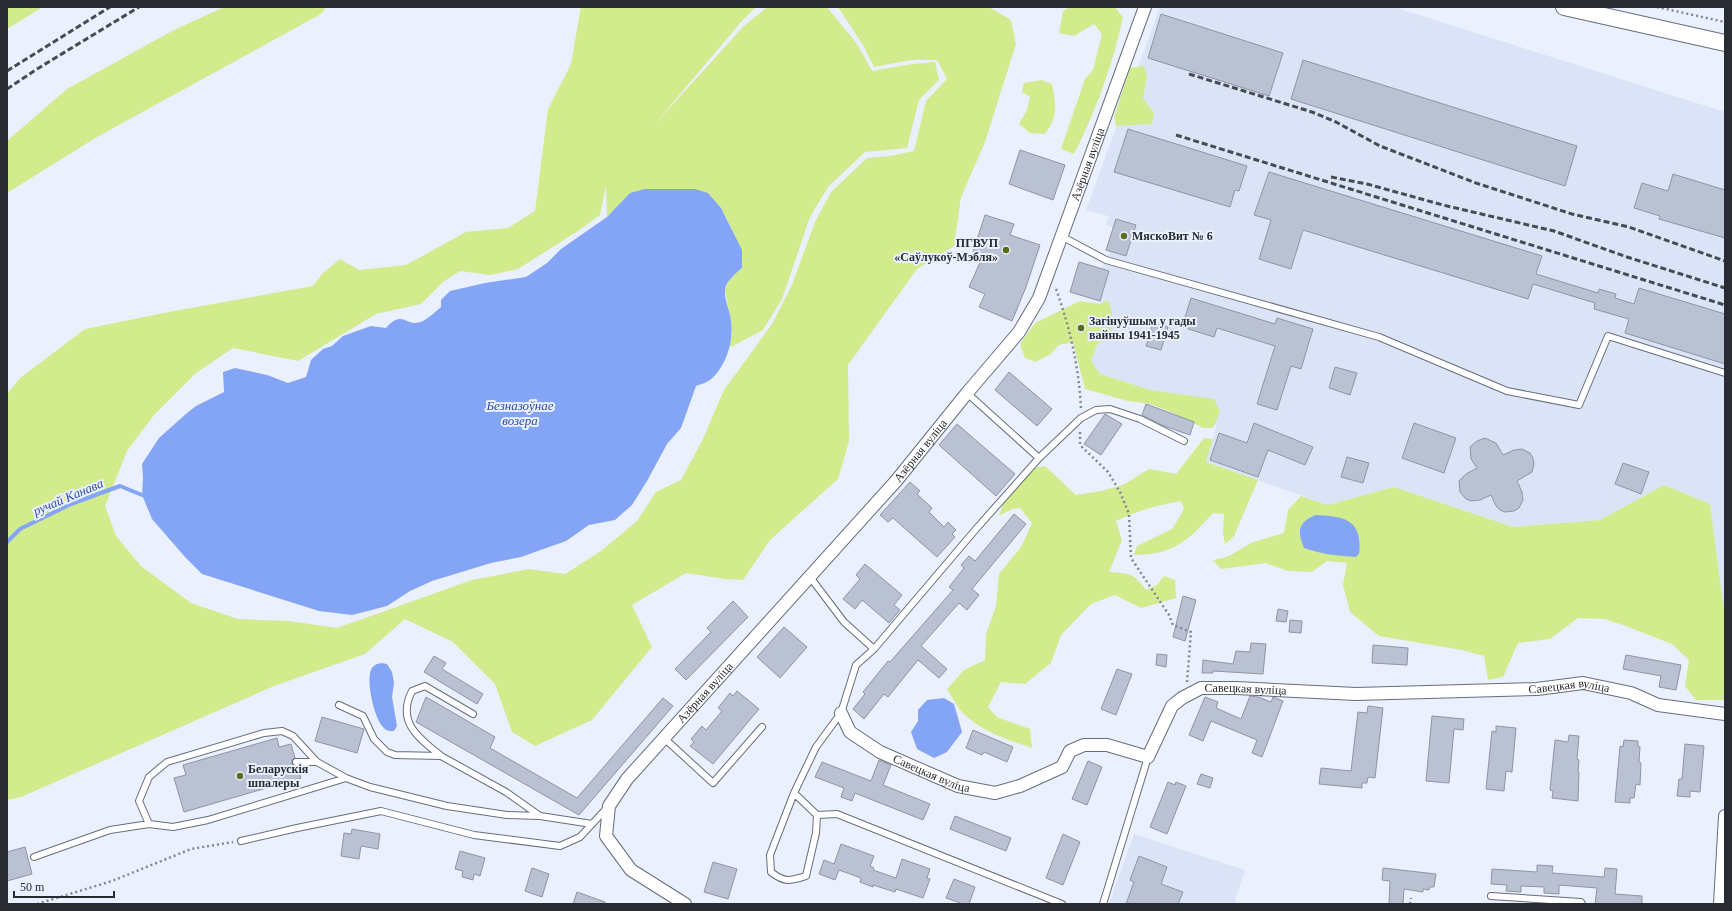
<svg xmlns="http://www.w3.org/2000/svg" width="1732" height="911" font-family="Georgia,serif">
	<rect width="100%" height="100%" fill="#eaf0fe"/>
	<path fill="#dbe4f7" d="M1160,7H1394L1725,112V618L1710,504L1664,485L1600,520L1513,527L1394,487L1328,505L1206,462L1217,425L1092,384L1088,371L1100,301L1070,292L1079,262L1102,268L1110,252L1106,250L1113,227L1106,225L1108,216L1086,210Z
		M1134,834L1245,870L1234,904H1109Z"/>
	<path fill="#d1eb8d" d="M7,7H43L7,29Z
		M224,7H326L321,14L97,137L7,193V141L67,89L174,30Z
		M581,7H756L741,22L653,126L743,27L767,7H827L857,44L872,71L912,64L935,62L939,80L919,100L907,148L865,152L828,187L810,217L782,299L763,330L729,348L732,334L731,321L725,290L729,280L742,268L732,229L721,208L708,193H630L607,217L606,185L600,215L578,231L518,269L490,275L460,271L443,282L421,304L376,314L298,361L233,348L196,373L154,415L127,451L105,506L116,536L141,566L191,603L238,619L289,621L337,628L472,580L529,569L565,574L601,551L637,521L656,492L681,480L702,441L724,390L772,324L792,285L815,222L831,192L867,158L890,156L914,151L926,101L947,79L937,60H911L874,67L863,45L838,7H989L1011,20L1016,44L985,142L961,197L954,246L917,269L848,365L849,441L838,479L770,540L743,580L725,579L686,573L632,605L652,647L592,720L535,746L512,732L495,684L453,642L405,619L365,654L274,686L21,797L7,800V394L20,378L85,329L174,311L313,286L323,273L340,259L359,270L406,265L466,232L508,228L535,211L548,109L571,64Z
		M1070,7H1115L1123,17C1113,64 1096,111 1074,154L1061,149L1085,79L1093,70L1102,34L1094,24L1074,36L1059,33L1063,11Z
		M1144,66L1147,77L1143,99L1154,113L1152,124L1116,126L1114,117L1130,68Z
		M1042,80L1052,84C1056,104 1058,117 1045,134L1030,133L1019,124L1027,110L1030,97L1022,92L1024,83Z
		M1108,300L1112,313L1111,333L1097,345L1091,361L1100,374L1150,390L1214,399L1220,412L1213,428H1203L1171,412L1150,404L1128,401L1085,389L1073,342L1059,345L1051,354L1035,362L1025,358L1020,344L1035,323L1080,301L1100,304Z
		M1204,438L1213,439L1206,462L1258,480L1234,536L1225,544L1223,532L1224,514L1213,513C1188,541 1173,555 1134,555L1137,546L1172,529L1184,509L1181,501C1158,505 1136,511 1116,521L1122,540L1109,572C1130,574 1133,572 1146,590L1157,585L1164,576L1175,580L1176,598L1141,608L1115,595L1091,604L1061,635L1051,663L1025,684L1001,682L988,707L997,717L1030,729L1032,748C1008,740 982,732 963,713C957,707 952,697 947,689L964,670L985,660L986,634L996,606L999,574L1021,547L1032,523L1020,508L1012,509L999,516L1005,498L1035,468L1045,466L1076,495L1101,491L1123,485L1149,469L1176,474Z
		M1664,485L1710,504L1725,618V700H1696L1685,686L1689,660L1672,644L1623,625L1604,619L1578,618L1550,639L1518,643L1503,677L1488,680L1484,656L1462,650L1379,636L1350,612L1343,585L1347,563L1327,561L1312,572L1288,571L1266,563L1221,569L1213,560L1227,557L1253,542L1284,533L1288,510L1301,496L1328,505L1394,487L1513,527L1600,520Z"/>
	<path fill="#84a4f6" d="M645,189H695L708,193L721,208L742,250V268C735,274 726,281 725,290C724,299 730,311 731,321C734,341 726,367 710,380C706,383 700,384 696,386L681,428L667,444L647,481L632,505L615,520L589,525L566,541L521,557L491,563L432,581L410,591L387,606L352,615L319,611L202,574L185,557L152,519L142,495L143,477L142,464L159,438L187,413L196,406L224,392L223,372L235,368L267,375L288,383L306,377L311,360L323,349L332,346L343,336L371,326L386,328C404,308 405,329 423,321C429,318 436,311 441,307V300L450,291L485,283L526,277L547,263L561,249L607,217L630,193Z
		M1315,515C1345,516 1363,520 1359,554L1356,557C1338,556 1321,554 1304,548C1297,531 1298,523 1315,515Z
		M381,663L387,664L392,672L394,683L392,697L397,726L394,731C389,731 386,731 383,727C374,718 366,681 371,670C373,665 377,664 381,663Z
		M944,698L954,704L962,732L947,752L934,758L917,749L911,732L918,721V710L927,700Z"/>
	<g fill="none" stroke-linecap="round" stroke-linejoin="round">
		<path stroke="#84a4f6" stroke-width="4" d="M7,542L20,529L71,504L120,486L142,495"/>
	</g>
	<path fill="#b9c1d2" stroke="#8d94a5" d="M1161,14L1283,53L1269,96L1148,58Z
		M1303,60L1577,146L1565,186L1291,99Z
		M1128,129L1247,166L1239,191L1235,190L1230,207L1114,172Z
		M1020,150L1065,165L1053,200L1009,184Z
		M1269,172L1542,256L1536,274L1598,293L1599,289L1616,294L1615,298L1634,304L1639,288L1725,314V364L1625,333L1629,319L1594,309L1595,303L1533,284L1528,299L1303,230L1291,269L1259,259L1271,220L1254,215Z
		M1673,174L1725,190V238L1659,219L1660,216L1634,208L1642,183L1668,191Z
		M985,215L1014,224L1010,235L1040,245L1026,287L1012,321L979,307L985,294L969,287L982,258L972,255Z
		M1116,219L1136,225L1126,256L1106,250Z
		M1079,262L1109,271L1100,301L1070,292Z
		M1191,298L1275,324L1277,318L1313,329L1301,369L1291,366L1277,410L1257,404L1275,346L1217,328L1214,337L1182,327Z
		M1153,323L1168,327L1161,350L1146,346Z
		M1335,367L1357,373L1350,395L1329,388Z
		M1009,372L1052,409L1037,426L995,390Z
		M1146,404L1194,422L1190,435L1164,426L1142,415Z
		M1105,414L1122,424L1101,455L1084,444Z
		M1254,423L1313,447L1305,465L1268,450L1258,477L1210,460L1219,433L1247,443Z
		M1414,423L1456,438L1444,473L1402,458Z
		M957,424L1015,474L996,496L939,445Z
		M1485,438L1496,443L1503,455L1514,450L1522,449L1530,453L1533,458L1534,464L1532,472L1517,481L1522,492L1523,500L1519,508L1514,511L1505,512L1500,510L1496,506L1491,495L1480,500L1471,501L1466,499L1460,492L1459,481L1466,474L1477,468L1471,459L1470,447L1477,441Z
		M1347,457L1369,463L1363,483L1341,477Z
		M1623,463L1649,472L1641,494L1615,484Z
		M910,482L920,491L917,494L932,508L929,512L944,527L948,522L956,530L952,534L955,537L937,557L893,518L888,522L880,515Z
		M1014,514L1026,524L972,589L979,595L967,610L959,603L921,646L947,669L939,678L918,660L888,697L884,694L864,719L853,709L865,694L863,692L888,661L890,662L953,590L949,587L964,568L961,565L969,556L975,561Z
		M865,564L902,595L894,605L900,610L889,623L862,600L855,609L843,599L860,579L856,575Z
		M1183,596L1196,600L1185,641L1173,637Z
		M733,601L748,617L686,680L675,669L711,632L707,628Z
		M1278,609L1288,611L1286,622L1276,621Z
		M1290,620L1302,621L1301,633L1289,632Z
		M784,627L807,647L780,678L757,657Z
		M1251,643L1266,644L1263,674L1213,671V673H1202L1203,660L1233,664L1236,651L1250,652Z
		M1373,645L1408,648L1407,665L1372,663Z
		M1157,654L1167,655L1166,667L1156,665Z
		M1626,655L1681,665L1676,690L1659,687L1661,676L1623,669Z
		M434,656L446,663L442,669L483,694L477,704L424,672Z
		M1117,669L1132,674L1116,715L1101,709Z
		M737,691L759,709L713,764L690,746L694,742L691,739L702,726L706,730L722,711L718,708L730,693L733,696Z
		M1250,696L1258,697L1271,702L1273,697L1283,701L1262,757L1252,753L1257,740L1211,721L1203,741L1189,735L1205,697L1218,702L1216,708L1241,719Z
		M426,697L495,737L490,748L577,798L663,698L673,706L579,815L416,722Z
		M1368,706L1383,708L1375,778L1368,777L1367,783H1362V788L1319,784L1321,768L1351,771L1358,712L1367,713Z
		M1432,716L1464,719L1463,730L1454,729L1449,783L1426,781Z
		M322,717L364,729L357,753L315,741Z
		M1496,726L1516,728L1512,772L1506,771L1504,791L1486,789L1492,731L1496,732Z
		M973,730L1013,747L1007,762L984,752L982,755L966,748Z
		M1569,735L1579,736L1577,759L1579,760L1578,772H1579L1578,801L1552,798L1553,791L1550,790L1555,740L1568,742Z
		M277,738L279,747L291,744L295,758L292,760V764L297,766L301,778L184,812L174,778L186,775L183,765Z
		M1624,740L1638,741V746L1640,747L1639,762L1641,763L1640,785L1636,784L1634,798H1630V803L1615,802L1620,746L1623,747Z
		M1685,744L1704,746L1700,792L1690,791V797L1677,796L1679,779H1682Z
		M879,760L891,765L883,785L930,804L923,820L855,793L852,801L841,797L844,788L815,777L822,762L871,781Z
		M1088,761L1102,767L1087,805L1072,799Z
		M1201,774L1213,778L1210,788L1197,784Z
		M1168,782L1175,785L1176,782L1186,786L1167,834L1150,827Z
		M955,816L1011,838L1006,851L950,829Z
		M352,829L380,834L378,849L361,846L359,859L341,856L344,833L351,834Z
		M1063,834L1080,842L1063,885L1046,878Z
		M841,844L874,856L870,866L874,868L873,870L896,878L902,859L930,869L927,878L930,879L923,898L896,889L895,892L873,885V887L860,882L861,878L839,870L835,880L819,874L824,860L834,864Z
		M25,847L32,874L7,881V852Z
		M460,851L485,858L480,876L474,874L473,880L462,877L463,871L455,869Z
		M1139,856L1167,867L1161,884L1183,892L1178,904H1126L1134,882L1130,880Z
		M713,862L737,869L728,899L704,892Z
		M1537,865L1553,866L1552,873L1604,877L1605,868L1617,869L1615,894L1642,896V904H1595L1597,888L1559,885V894L1544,893V887L1521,886V892L1506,891L1507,885L1491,884L1492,869L1537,872Z
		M532,868L549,874L542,897L525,891Z
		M1383,868L1436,874L1434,887H1430L1429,890L1423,889V892L1404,889L1403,904H1389L1390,881L1382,880Z
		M954,879L975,887L969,904H963L946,898Z
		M577,892L605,902V904H573Z"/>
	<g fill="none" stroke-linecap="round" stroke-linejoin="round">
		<defs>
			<path id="service" d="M1061,236L1106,260L1379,337L1507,391L1579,405L1608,336L1725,373
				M967,393L1039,458
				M810,577L844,622L874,649
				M339,705L363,716L374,739L387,752L395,755L441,756L506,792L540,816L592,824L607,808
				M664,738L713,783L762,727
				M441,756C419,738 396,722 412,691L425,686L473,714
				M296,762H317L346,778
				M794,793L770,855L771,872C785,883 790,881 806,876L816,833L817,815
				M149,824L139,801L149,777L167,762L264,733L282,731L293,736L317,762
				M241,841L297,828L381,811L474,835L560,846L580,837L592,824
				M34,857L110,830L149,824L173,827L208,820L346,778L370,787L447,806L507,815L540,816
				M1491,896L1581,902L1582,904
				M1062,904L837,814L817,815L794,793L816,747L841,713L856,665L874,649L976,529L1039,458L1081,418L1096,410L1110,409L1140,419L1184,441
				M1103,904L1148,757"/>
			<g id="minor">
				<path id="s1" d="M841,713L850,732L880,752L958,786L995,793L1020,786L1062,767L1070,751L1084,745H1107L1148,757L1172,706L1182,698L1201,688H1236L1356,694L1537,689L1583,683L1631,693L1658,705L1725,714"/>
				<path id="s2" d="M685,904L631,870L606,836L609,806L627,779L896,481L967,393L1019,332L1039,298L1145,7"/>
				<path d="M1720,904L1725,816"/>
			</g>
			<path id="secondary" d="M1564,7L1725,43"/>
		</defs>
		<use href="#service" stroke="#666d7c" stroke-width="8"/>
		<use href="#minor" stroke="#666d7c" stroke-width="14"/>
		<use href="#secondary" stroke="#666d7c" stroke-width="18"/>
		<path stroke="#838791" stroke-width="2.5" stroke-dasharray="2 3" stroke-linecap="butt" d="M1657,7L1725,22
			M1056,289C1070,328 1079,367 1081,409
			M1080,432V445L1108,472L1120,492L1129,514L1131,558L1169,615L1173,625L1191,632L1187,682
			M37,904L112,881L191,849L233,842
			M1410,904L1411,898"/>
		<use href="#service" stroke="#fff" stroke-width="6"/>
		<use href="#minor" stroke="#fff" stroke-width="12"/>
		<use href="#secondary" stroke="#fff" stroke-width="16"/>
		<path stroke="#464a51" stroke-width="3" stroke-dasharray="6 3" stroke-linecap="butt" d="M7,71L110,7
			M1189,74L1312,112L1336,122L1380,146L1476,183L1572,214L1629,227L1725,261
			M7,89L37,69L139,7
			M1176,135L1725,305
			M1331,177L1367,184L1443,205L1554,231L1627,257L1725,288"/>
	</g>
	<g fill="#5b6d1a" stroke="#eaf0fe" stroke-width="1.5">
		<circle cx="1124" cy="236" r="4"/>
		<circle cx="1006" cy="250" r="4"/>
		<circle cx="1081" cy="328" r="4"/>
		<circle cx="240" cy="776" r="4"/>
	</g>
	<g text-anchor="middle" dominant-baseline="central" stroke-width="4" stroke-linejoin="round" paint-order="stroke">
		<g font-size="12" fill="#282b31" stroke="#eaf0fe">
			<text stroke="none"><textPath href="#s2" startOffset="945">Азёрная вуліца</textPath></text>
			<text stroke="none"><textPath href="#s2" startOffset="609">Азёрная вуліца</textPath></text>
			<text stroke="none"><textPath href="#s1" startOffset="810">Савецкая вуліца</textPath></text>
			<text stroke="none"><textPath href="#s1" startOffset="486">Савецкая вуліца</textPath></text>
			<text stroke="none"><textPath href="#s2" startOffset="285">Азёрная вуліца</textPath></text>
			<text stroke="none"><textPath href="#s1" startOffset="113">Савецкая вуліца</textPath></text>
		</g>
		<g font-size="12" font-weight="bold" fill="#282b31" stroke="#eaf0fe" text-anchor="start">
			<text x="1132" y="236">МяскоВит № 6</text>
			<text x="998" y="243" text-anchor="end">ПГВУП<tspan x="998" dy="14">«Саўлукоў-Мэбля»</tspan></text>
			<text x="1089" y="321">Загінуўшым у гады<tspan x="1089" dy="14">вайны 1941-1945</tspan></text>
			<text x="248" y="769">Беларускія<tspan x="248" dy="14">шпалеры</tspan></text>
		</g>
		<g font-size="13" font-style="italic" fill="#2e4ba9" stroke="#eaf0fe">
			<text x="520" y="405">Безназоўнае<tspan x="520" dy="15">возера</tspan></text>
			<text transform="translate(68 497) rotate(-23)">ручай Канава</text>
		</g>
	</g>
	<rect width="1732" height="911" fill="none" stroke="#282b31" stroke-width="16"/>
	<path d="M14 891v6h100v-6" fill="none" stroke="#282b31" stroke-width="2"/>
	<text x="20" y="891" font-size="12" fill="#282b31" stroke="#eaf0fe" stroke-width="3" paint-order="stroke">50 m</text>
</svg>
